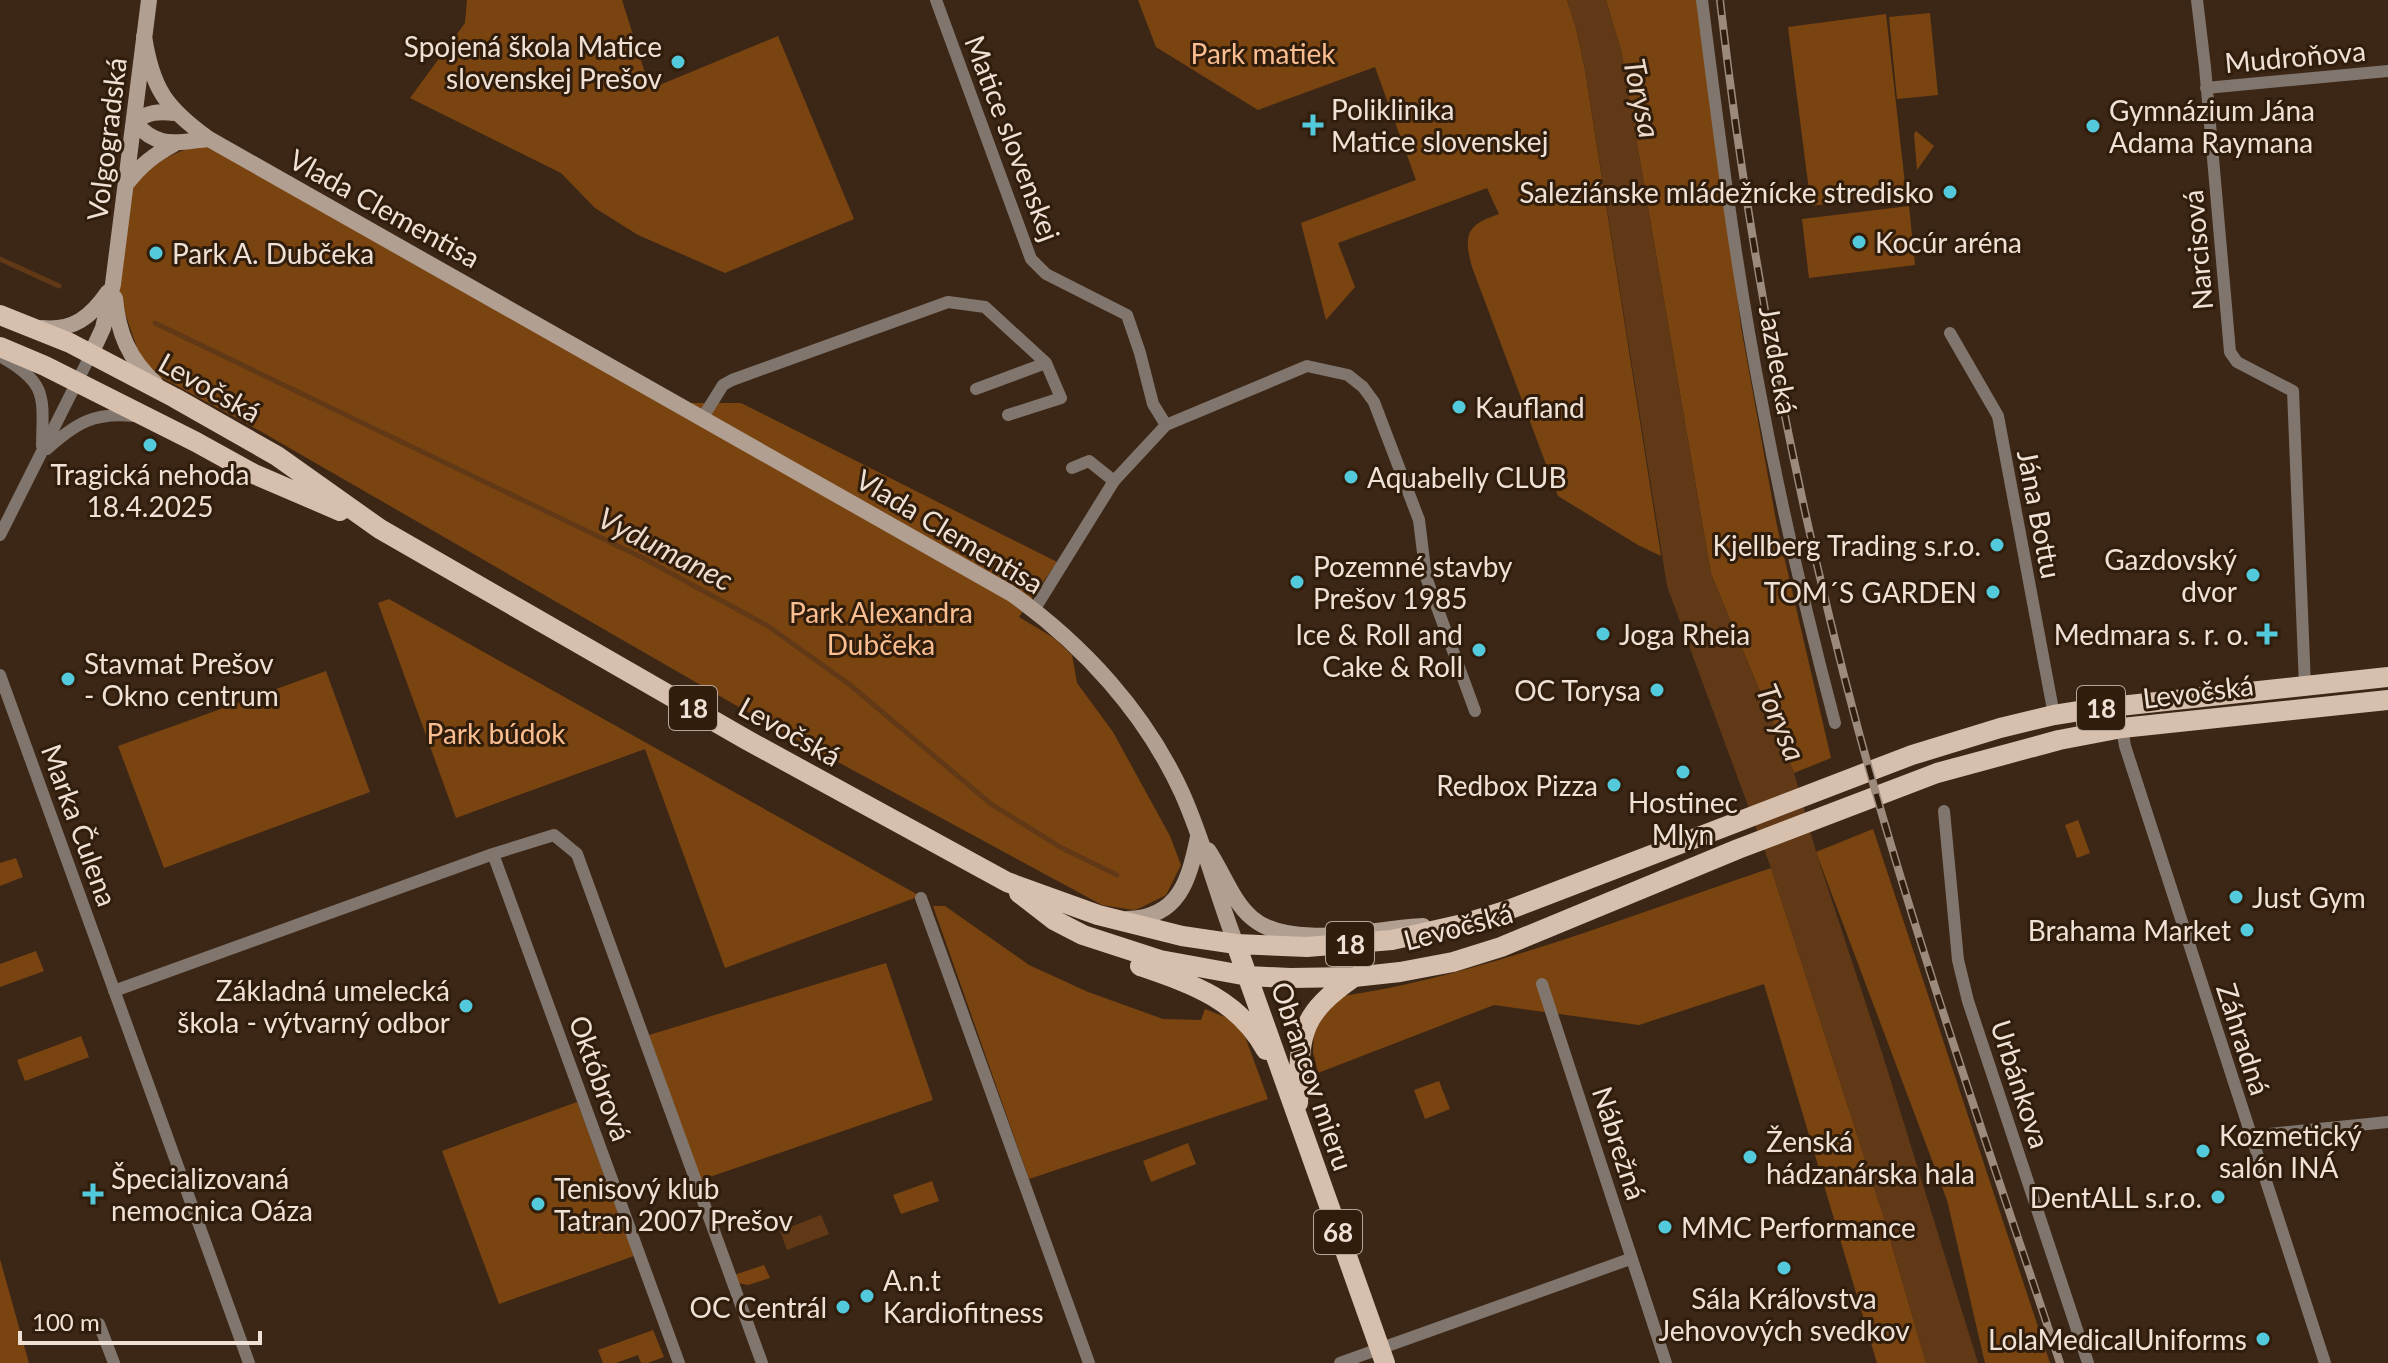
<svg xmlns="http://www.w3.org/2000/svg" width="2388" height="1363" font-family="Lato,sans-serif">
	<rect width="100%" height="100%" fill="#3c2716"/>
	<path fill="#7a4411" d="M467,0H622L650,89L778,36L854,219L725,273L638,235L595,208L561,173L410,98L465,23Z
		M1138,0H1567L1576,28L1585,70L1661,556L1638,545L1558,496L1472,267C1463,234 1467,225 1499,214L1487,188L1338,243L1355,287L1326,320L1301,223L1416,180L1375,67L1258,110L1156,47Z
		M1606,0H1699L1741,327L1777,526L1831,758L1794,773L1711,574L1621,50Z
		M1930,13L1938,95L1897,99L1889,17Z
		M1886,14L1906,193L1811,206L1788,27Z
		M1916,131L1934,146L1917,170L1914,134Z
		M205,145L680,403H741L1057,562L1019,617L1054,638L1072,655L1077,683L1113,732L1170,836L1181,865L1166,895L1140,908L1134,910L1102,905L777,729L260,431L144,368L117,290L119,195C147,170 167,151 205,145Z
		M1909,206L1915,265L1809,278L1802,219Z
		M389,599L920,896L725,968L645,749L456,818L378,603Z
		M326,671L370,792L164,868L118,746Z
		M2078,820L2090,853L2077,858L2065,825Z
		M1873,829L2050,1363H1985L1947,1200L1816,852Z
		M16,858L23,877L0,886V863Z
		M1771,868L1884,1218L1926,1363H1877L1764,984L1639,1025L1494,1005L1318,1073L1313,1052L1314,1028L1337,997C1359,993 1381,990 1403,985C1528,957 1650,909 1771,868Z
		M933,906H945L1029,965L1088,992L1163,1019L1201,1020L1205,1009L1240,1023L1268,1099L1029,1179Z
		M36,951L44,971L0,987V964Z
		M886,963L933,1100L701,1180L649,1035Z
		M81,1036L89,1057L25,1081L17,1060Z
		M1439,1081L1450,1109L1425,1119L1414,1090Z
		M577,1102L634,1256L499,1304L442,1151Z
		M1188,1143L1196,1164L1151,1182L1143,1161Z
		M932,1181L939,1201L901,1214L893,1195Z
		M0,1259L29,1363H0Z
		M764,1265L770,1278L748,1285L738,1283L734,1275Z
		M653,1330L664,1357L648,1363H641L638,1355L616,1363H603L598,1350Z"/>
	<path fill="#613916" d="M1567,0H1606L1621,50L1711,574L1794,773L1816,852L1885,1062L1978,1363H1926L1884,1218L1771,868L1667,586L1585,70L1576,28Z
		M821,1215L829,1234L787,1250L780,1231Z"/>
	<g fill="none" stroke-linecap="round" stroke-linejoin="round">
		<path stroke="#613916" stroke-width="5" d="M0,259L59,286
			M155,323L643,558L768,626L849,684L991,804L1062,848L1117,875"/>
		<path stroke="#81766d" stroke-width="12" d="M936,0L1031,259L1046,274L1127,315L1140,353L1153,404L1166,425
			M1702,0C1719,134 1736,270 1762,403C1782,510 1807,617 1835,723
			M2197,0L2205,67L2230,352L2237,362L2293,391L2305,686
			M2206,88L2388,71
			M1950,333L1998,416L2054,715
			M0,356C48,383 43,396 42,446
			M1008,415L1061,398L1046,363
			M703,417L723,385L732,380L948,302L985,307L1046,363L976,389
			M47,449C76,423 94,412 134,416
			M1072,468L1089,461L1114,481
			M0,535L91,354
			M1034,610L1114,481L1166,425L1307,366L1348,375L1363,387L1374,402L1419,520L1426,577L1475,711
			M0,675L249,1363
			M2122,728L2125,746L2325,1363
			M1944,811L1958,960L1968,1001L2088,1363
			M493,854L679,1363
			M921,898L1089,1363
			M1542,984L1666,1363
			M114,991L493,854L554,835L577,854L762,1363
			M2250,1136L2388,1122
			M99,1324L114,1363
			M1340,1363L1630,1259"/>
		<path stroke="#b19f92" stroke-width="16" d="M144,36C152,89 166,108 209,139L1012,594C1083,645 1145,712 1182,793C1204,842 1217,895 1236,944
			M134,122C159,150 176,142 209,139
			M134,122C148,112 158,111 175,113
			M128,182C141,165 154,155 174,144
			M115,298C118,333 129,359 155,383
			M42,328C73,331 91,317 108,292
			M91,354L103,328L113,284L149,0
			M1208,850C1223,872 1232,901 1252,918C1290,951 1376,928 1423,926
			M1127,919C1179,918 1189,880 1198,837"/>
		<path stroke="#d7bfae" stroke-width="20" d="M0,315L70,343L175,398L277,456L380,529L747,740L1007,882L1098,915L1182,936L1236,944L1307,947L1392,940L1463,924L1508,910L1912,755L2000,728L2054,715L2092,709L2388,677
			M0,347L45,366L196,442L254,474L340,511
			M1019,893L1054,920L1083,935L1160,960L1248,976L1290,978L1354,977L1400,972L1453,962L1501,947L1738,849L1937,773L2059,740L2122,728L2388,700
			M1236,944L1385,1363
			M1140,966C1192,984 1238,999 1266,1050
			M1298,1103C1301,1037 1295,1018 1354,977"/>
		<defs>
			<path id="rail" d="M1720,0C1748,247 1794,490 1858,729C1916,943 1990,1153 2060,1363"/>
		</defs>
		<use href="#rail" stroke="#9c8a7d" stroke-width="8"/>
		<use href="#rail" stroke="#311d0c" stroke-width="5" stroke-dasharray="15" stroke-linecap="butt"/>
	</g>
	<g fill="#53cadc" stroke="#311d0c" stroke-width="3">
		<circle cx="678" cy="62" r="8"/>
		<path d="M1309 113h8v8h8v8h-8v8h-8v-8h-8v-8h8z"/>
		<circle cx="2093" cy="126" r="8"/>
		<circle cx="1950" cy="192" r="8"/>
		<circle cx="1859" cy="242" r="8"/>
		<circle cx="156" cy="253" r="8"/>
		<circle cx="1459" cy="407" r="8"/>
		<circle cx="150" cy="445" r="8"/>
		<circle cx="1351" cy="477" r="8"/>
		<circle cx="1997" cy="545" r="8"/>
		<circle cx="2253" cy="575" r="8"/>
		<circle cx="1297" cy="582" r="8"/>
		<circle cx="1993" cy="592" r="8"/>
		<circle cx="1603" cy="634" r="8"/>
		<path d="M2263 622h8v8h8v8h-8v8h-8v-8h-8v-8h8z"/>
		<circle cx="1479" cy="650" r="8"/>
		<circle cx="68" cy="679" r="8"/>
		<circle cx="1657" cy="690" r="8"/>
		<circle cx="1683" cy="772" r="8"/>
		<circle cx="1614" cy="785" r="8"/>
		<circle cx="2236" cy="897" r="8"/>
		<circle cx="2247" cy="930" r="8"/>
		<circle cx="466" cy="1006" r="8"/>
		<circle cx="2203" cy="1151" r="8"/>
		<circle cx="1750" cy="1157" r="8"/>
		<path d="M89 1182h8v8h8v8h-8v8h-8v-8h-8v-8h8z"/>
		<circle cx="2218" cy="1197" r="8"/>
		<circle cx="538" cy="1204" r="8"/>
		<circle cx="1665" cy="1227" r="8"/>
		<circle cx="1784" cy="1268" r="8"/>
		<circle cx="867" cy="1296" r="8"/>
		<circle cx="843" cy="1307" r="8"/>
		<circle cx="2263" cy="1339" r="8"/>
	</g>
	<g text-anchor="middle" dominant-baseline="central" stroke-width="6" stroke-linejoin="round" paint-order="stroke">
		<g fill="#311d0c" stroke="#b6a699" stroke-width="2">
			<rect x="669" y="686" width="48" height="44" rx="6"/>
			<rect x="2077" y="686" width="48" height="44" rx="6"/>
			<rect x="1326" y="922" width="48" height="44" rx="6"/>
			<rect x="1314" y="1210" width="48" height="44" rx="6"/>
		</g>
		<g font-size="26" font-weight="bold" fill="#efe1d6">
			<text x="693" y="708">18</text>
			<text x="2101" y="708">18</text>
			<text x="1350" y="944">18</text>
			<text x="1338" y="1232">68</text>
		</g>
		<g font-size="28" fill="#efe1d6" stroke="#311d0c" text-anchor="start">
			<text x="662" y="46" text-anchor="end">Spojená škola Matice<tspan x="662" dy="32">slovenskej Prešov</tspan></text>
			<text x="1331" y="109">Poliklinika<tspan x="1331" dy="32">Matice slovenskej</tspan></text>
			<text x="2109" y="110">Gymnázium Jána<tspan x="2109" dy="32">Adama Raymana</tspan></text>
			<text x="1934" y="192" text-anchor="end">Saleziánske mládežnícke stredisko</text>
			<text x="1875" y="242">Kocúr aréna</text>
			<text x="172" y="253">Park A. Dubčeka</text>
			<text x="1475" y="407">Kaufland</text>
			<text x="150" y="474" text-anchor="middle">Tragická nehoda<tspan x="150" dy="32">18.4.2025</tspan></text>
			<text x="1367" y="477">Aquabelly CLUB</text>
			<text x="1981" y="545" text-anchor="end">Kjellberg Trading s.r.o.</text>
			<text x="2237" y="559" text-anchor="end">Gazdovský<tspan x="2237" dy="32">dvor</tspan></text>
			<text x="1313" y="566">Pozemné stavby<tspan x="1313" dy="32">Prešov 1985</tspan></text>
			<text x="1977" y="592" text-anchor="end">TOM´S GARDEN</text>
			<text x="1463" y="634" text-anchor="end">Ice &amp; Roll and<tspan x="1463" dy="32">Cake &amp; Roll</tspan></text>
			<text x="1619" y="634">Joga Rheia</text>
			<text x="2249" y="634" text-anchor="end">Medmara s. r. o.</text>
			<text x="84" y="663">Stavmat Prešov<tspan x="84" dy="32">- Okno centrum</tspan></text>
			<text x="1641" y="690" text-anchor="end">OC Torysa</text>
			<text x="1598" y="785" text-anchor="end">Redbox Pizza</text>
			<text x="1683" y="802" text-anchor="middle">Hostinec<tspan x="1683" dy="32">Mlyn</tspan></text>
			<text x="2252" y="897">Just Gym</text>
			<text x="2231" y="930" text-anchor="end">Brahama Market</text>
			<text x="450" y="990" text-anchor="end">Základná umelecká<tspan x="450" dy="32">škola - výtvarný odbor</tspan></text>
			<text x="2219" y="1135">Kozmetický<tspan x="2219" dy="32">salón INÁ</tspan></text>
			<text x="1766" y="1141">Ženská<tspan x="1766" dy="32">hádzanárska hala</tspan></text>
			<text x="111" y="1178">Špecializovaná<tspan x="111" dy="32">nemocnica Oáza</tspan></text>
			<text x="554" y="1188">Tenisový klub<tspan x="554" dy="32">Tatran 2007 Prešov</tspan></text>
			<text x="2202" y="1197" text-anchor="end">DentALL s.r.o.</text>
			<text x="1681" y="1227">MMC Performance</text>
			<text x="883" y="1280">A.n.t<tspan x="883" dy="32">Kardiofitness</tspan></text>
			<text x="1784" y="1298" text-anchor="middle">Sála Kráľovstva<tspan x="1784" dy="32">Jehovových svedkov</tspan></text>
			<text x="827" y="1307" text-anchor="end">OC Centrál</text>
			<text x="2247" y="1339" text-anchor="end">LolaMedicalUniforms</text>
		</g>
		<g font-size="28" fill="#fbbe90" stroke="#311d0c">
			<text x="1263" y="53">Park matiek</text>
			<text x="881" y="612">Park Alexandra<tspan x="881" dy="32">Dubčeka</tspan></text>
			<text x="496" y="733">Park búdok</text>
		</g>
		<g font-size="28" fill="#efe1d6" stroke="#311d0c">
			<text transform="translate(2295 56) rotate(-5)">Mudroňova</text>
			<text transform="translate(1013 138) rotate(69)">Matice slovenskej</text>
			<text transform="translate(106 139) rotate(-83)">Volgogradská</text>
			<text transform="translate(385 208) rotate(29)">Vlada Clementisa</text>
			<text transform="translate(2197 250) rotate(-95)">Narcisová</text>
			<text transform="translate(1779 360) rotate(80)">Jazdecká</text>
			<text transform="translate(210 387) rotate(29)">Levočská</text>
			<text transform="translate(2040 514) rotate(79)">Jána Bottu</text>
			<text transform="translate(950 531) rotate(31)">Vlada Clementisa</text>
			<text transform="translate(2198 691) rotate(-7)">Levočská</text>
			<text transform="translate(790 731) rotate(29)">Levočská</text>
			<text transform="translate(80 825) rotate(70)">Marka Čulena</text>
			<text transform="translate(1458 926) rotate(-15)">Levočská</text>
			<text transform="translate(2244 1039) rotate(72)">Záhradná</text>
			<text transform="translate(1313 1076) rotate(71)">Obrancov mieru</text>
			<text transform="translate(601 1078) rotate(70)">Októbrová</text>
			<text transform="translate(2021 1084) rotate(72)">Urbánkova</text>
			<text transform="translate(1620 1143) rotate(72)">Nábrežná</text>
		</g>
		<g font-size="30" font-style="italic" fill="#efdbcc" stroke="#311d0c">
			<text transform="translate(1643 98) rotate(78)">Torysa</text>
			<text transform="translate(666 548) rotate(27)">Vydumanec</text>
			<text transform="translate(1782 722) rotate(67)">Torysa</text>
		</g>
	</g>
	<path d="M20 1331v12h240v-12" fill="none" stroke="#efe1d6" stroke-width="4"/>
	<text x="32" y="1331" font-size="24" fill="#efe1d6" stroke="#311d0c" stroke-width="6" paint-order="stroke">100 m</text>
</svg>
